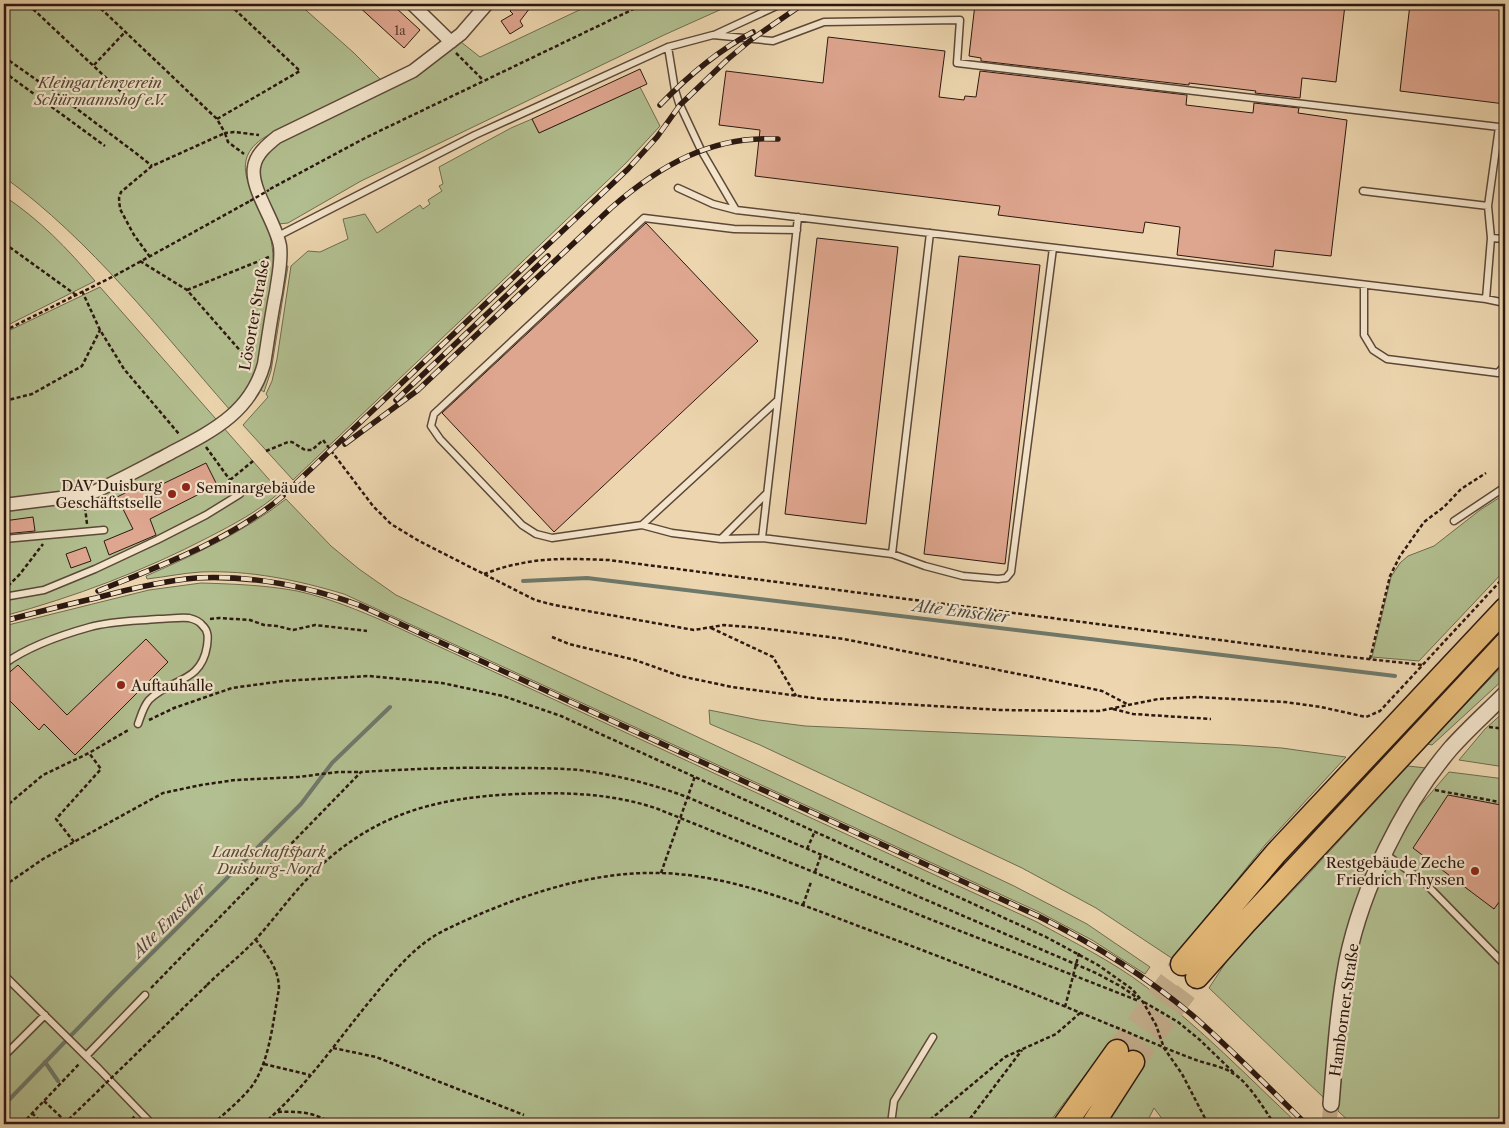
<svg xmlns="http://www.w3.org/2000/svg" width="1509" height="1128" font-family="'Libre Caslon Text',serif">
	<rect width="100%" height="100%" fill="#edd6af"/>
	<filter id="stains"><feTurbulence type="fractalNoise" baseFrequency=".004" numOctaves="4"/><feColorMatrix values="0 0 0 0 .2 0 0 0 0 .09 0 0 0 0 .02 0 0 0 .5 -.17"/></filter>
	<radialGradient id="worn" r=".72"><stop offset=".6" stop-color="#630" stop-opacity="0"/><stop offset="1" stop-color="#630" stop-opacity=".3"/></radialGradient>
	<path fill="#b2bf90" stroke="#6e6c50" d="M4,4H299L354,53L381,80L265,137C226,161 255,194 267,225C272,239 274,256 273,271L258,364L243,397L230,410C159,329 92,241 4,177Z
		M592,4H733L664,35L361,181L288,223L279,224C269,204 248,175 267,154C271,149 277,145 282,141L436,61L461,42L480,57Z
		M640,87L660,126L626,163L293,480L243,425L268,397L266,394L272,381L277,359L291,266L308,251L320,252L348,239L343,219L365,214L377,233L420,205L423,209L430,204L428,200L442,191L439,186L443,184L439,167L511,128L532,119L539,133Z
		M4,196C40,220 67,248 95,281L4,327Z
		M286,266H288L271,371L264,392L261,390L268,370Z
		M100,287L280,492C259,511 234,524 209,537C144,571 74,597 4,616V333Z
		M1505,494V570L1419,661L1372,657L1391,577L1400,563L1408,556L1434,546L1480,510Z
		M286,499L331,546L359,569L396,595L1014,886L1087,924L1150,967L1145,974L1092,940L1039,912L344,594C297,580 250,570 201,572C183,573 165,577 147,579L146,576C194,555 244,532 286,499Z
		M201,583C233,584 265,585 297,591C329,598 358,610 388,623L1037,922C1073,942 1112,961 1145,986C1200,1027 1248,1077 1298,1124H1166L1154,1108L1146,1124H1107L1117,1104L1108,1045L1048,1124H4V626L149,590Z
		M1505,663V678L1432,745L1428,744Z
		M709,710L759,720L805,726L1238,745L1282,748L1346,757L1265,845L1173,959L1096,908L1022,868L760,745L710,724Z
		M1505,711V767L1459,760L1485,729Z
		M1408,766L1426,768L1386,833L1373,859L1355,904L1343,947L1324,1098L1209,988L1230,956L1304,879Z
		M1449,772L1505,779V1124H1352L1338,1111L1352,970L1365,918L1384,871L1412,815Z"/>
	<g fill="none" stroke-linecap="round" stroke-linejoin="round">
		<path stroke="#6e796b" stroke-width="4" d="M523,581L587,578L1395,676
			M45,1062L58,1081
			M4,1105L113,992L301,804L332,763L390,707"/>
	</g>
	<path fill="#dfa68f" stroke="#2b1810" d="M356,4H389L394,8L395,7L420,30L404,48Z
		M516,4H533L520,21L523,26L510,34L501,21L513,14L510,11Z
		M975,4H1335L1345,5L1336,82L1302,78L1300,98L1255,93L1256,91L1189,83V85L981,61V58L969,56Z
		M1410,4H1464L1505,9V104L1400,91Z
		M828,37L945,51L939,97L964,100L965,96L976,97L980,71L1187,95L1186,105L1253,113L1254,103L1299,108L1298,113L1347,120L1331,256L1275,250L1273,267L1177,255L1180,227L1145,222L1143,233L998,215L1000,206L755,176L760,130L719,125L726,71L823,83Z
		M640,69L647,84L539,133L532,119Z
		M646,223L758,341L554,532L442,413Z
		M817,238L898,247L866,524L785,514Z
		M959,256L1040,265L1005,564L924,554Z
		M206,463L217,485L150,519L156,535L109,555L104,541L133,529L117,497L142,485L146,492Z
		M33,517L35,531L4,534V521Z
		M86,547L91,561L71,568L66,554Z
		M146,639L168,662L75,755L44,724L39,730L4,695V677L18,665L67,715Z
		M1448,795L1501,805L1505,808V894L1494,909L1413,848Z"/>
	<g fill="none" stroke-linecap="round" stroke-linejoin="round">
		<path stroke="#c6b08f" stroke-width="15" stroke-dasharray="15 8" stroke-linecap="butt" d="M1329,1124L1331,1104"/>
		<path stroke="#c6b08f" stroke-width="22" stroke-dasharray="22 11" stroke-linecap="butt" d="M1117,1051L1182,964
			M1133,1062L1197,977"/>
		<defs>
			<path id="service" d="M714,35L781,4
				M668,47L675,90L679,103L701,150L736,210
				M678,188L713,204L736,210L1486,299L1505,303
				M1363,191L1488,206
				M797,230L734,229L644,218L434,414L431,426L440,439L522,525L536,534L552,538L642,525L778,400L798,217
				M278,236L475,135L668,47L713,35L773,41L824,22L960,20L957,63L1499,127L1488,206L1491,238L1486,299
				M1491,238L1505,239
				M1364,285V335L1373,350L1387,359L1498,373L1505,365
				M778,400L762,538L892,554L930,233
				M1454,521L1505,487
				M642,525L672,533L721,539L762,538
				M4,539L104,530
				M721,539L767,493
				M892,554L925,566L963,576L998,579L1006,578L1011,572L1053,248
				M4,597L44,590L95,569L157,540L206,515L240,494
				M4,664C29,646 61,635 90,627C112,621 136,621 158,619C168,619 179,617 189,618C193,619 199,621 202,625C209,631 208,638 207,646C201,684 170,678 149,700C143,707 141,716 138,724
				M1385,854L1423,881L1505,965
				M4,975L99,1069L152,1124
				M4,1056L45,1015
				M86,1056L145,995
				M891,1124L894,1101L933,1037"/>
			<path id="minor" d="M412,4L451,42
				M4,505L84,495L96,491C120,480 142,468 165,456C208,433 250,415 264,364C268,340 271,316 276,292C278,277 282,261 280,246C276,222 250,189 254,167C256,154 267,145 277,137L413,71L461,34L487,4"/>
			<path id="tertiary" d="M1331,1104C1335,1056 1338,1008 1347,961C1362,888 1403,804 1451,748C1468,729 1487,712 1505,694"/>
			<path id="motorway" d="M1182,964L1276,853L1505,609
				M1197,977L1246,922L1505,644
				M1065,1124L1117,1051
				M1093,1124L1133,1062"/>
		</defs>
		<use href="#service" stroke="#5c4838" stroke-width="9"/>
		<use href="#minor" stroke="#5c4838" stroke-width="15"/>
		<use href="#tertiary" stroke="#5c4838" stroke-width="18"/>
		<use href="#motorway" stroke="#2b1810" stroke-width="25"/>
		<path stroke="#2b1810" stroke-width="2.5" stroke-dasharray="4 2.5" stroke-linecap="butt" d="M96,4L217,119L225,133L234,132L259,135
			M33,9L135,105
			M456,53L483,80
			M4,57L61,97L137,154L152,166
			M94,65L125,32
			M4,72L105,146
			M217,119L300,71L229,4
			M270,189L365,138L644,4
			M4,244L8,246L76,295
			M150,257L134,235L120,209L119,198L121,192L152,166L225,133L228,142L244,154
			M140,261L187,290L244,355L252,360
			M187,290L269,257
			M82,291L100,330L124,369L179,434
			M4,331L116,275L250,201
			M4,401L32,394L82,366L100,330
			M206,447L235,487
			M266,451L288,442H292L305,450H312L323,440L373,506L391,524L419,541L535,600L554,605L694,630L724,625L760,628L844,639L1088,688L1102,691L1127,704
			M230,480L253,461
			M85,507L87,524
			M484,574C495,570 506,566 518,564C548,557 579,559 609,560L1342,656L1422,665
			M8,586L20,574L43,544
			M210,619L220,618L250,620L264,625L277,626L293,630L315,625L367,631
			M711,628L773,657L796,696
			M552,637L569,644L635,660L680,676L732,687L821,699L1000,710L1078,711H1099L1158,699L1197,697L1285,702L1321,707L1366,717L1380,711L1505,576
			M1370,659L1390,576L1400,556L1424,522L1444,507L1461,489L1486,473
			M1113,709L1133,714L1211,719
			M149,720L174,708L232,688L283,681L369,676L442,683L503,696L561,716L1046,937L1098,965L1132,989L1143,1002L1156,1025L1164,1048L1182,1074L1208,1124
			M1489,727L1505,729
			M1435,790L1505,803
			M4,808L43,775L89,753L130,729
			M74,842L56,819L101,769L89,753
			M807,849L815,831
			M815,872L821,855
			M661,873L695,776
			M4,886L43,859L163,793L201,785L235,780L298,777L338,772H361
			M803,905L811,882
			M207,985C223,969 242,955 257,938C274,919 290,897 308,878C370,815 431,798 516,794C565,792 612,793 658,809L927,918L1139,1001
			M151,988L361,772C410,769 458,767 507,768C531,768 556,768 579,770C617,775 652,784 687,797L1096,973L1122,987L1139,999
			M1144,1002L1178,1022L1200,1040L1234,1073
			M1065,1007L1079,953
			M333,1048L376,1057L524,1115
			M264,1064L310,1075
			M44,1101L62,1118L58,1121L62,1124
			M278,1112C296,1111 317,1112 331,1124
			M32,1113L43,1124
			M22,1124L80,1063
			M127,1124L135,1116
			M213,1124C226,1112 241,1100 252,1086C270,1061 273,1020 279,989C279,969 267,955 256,940
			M263,1124C306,1088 338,1039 374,996C394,971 417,943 447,929C512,898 587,871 660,873C733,875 802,905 869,930C955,962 1040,996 1125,1031C1148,1041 1172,1051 1196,1060C1207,1064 1225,1067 1234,1074C1247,1081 1266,1111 1274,1124
			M925,1124L1005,1057L1056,1034L1080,1013
			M966,1124L1022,1050"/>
		<use href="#service" stroke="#f3e4cb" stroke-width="6"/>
		<use href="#minor" stroke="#f3e4cb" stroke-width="12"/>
		<use href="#tertiary" stroke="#f3e4cb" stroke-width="15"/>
		<use href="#motorway" stroke="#e6bb78" stroke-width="22"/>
		<defs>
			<path id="rail" d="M660,105C688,76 717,51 753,32
				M396,400L548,256
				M345,444L418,390L611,208C659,166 712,135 778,139
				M296,483L628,169L657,137L680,105L728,59L752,39L803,4
				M98,591C162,565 229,541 283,496
				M4,621C34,613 65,605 96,598C129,589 162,581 196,578C253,575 306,586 359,605L1038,916C1092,943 1144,975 1191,1014C1231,1049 1268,1087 1306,1124"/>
		</defs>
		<use href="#rail" stroke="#2b1810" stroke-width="5.5"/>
		<use href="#rail" stroke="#f3e4cb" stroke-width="4" stroke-dasharray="11" stroke-linecap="butt"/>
		<path stroke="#2b1810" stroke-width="2.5" stroke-dasharray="4 2.5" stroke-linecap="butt" d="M250,201L269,190
			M64,1124L207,985"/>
	</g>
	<g fill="#8f2418" stroke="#f3e4cb" stroke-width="2">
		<circle cx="186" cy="487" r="5"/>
		<circle cx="172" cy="494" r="5"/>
		<circle cx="121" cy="685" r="5"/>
		<circle cx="1475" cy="871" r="5"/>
	</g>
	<g text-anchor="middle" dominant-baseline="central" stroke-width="4.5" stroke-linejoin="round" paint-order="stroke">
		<g font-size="12" fill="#583c30">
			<text x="400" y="30">1a</text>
		</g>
		<g font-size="15" font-style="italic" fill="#544a36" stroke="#f3e4cb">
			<text x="100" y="82">Kleingartenverein<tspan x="100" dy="17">Schürmannshof e.V.</tspan></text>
			<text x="269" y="851">Landschaftspark<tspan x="269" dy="17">Duisburg-Nord</tspan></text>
		</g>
		<g font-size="15" fill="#2b1810" stroke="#f3e4cb">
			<text transform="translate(254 315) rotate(-80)">Lösorter Straße</text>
			<text transform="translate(1344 1010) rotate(-82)">Hamborner Straße</text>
		</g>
		<g font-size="15" fill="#2b1810" stroke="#f3e4cb" text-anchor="end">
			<text x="162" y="485">DAV Duisburg<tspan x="162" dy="17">Geschäftstselle</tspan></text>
			<text x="196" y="487" text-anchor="start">Seminargebäude</text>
			<text x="131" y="685" text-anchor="start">Auftauhalle</text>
			<text x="1465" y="862">Restgebäude Zeche<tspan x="1465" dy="17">Friedrich Thyssen</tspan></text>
		</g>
		<g font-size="16" font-style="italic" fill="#4c483e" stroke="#f3e4cb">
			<text transform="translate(961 611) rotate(7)">Alte Emscher</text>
			<text transform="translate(169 920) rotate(-45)">Alte Emscher</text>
		</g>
	</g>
	<rect width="1509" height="1128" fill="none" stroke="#edd6af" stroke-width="20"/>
	<rect x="5" y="5" width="1499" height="1118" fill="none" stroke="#2b1810" stroke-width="2.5"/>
	<rect x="10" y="10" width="1489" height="1108" fill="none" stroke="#2b1810"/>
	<rect width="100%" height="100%" filter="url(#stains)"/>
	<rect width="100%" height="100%" fill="url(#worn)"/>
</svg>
